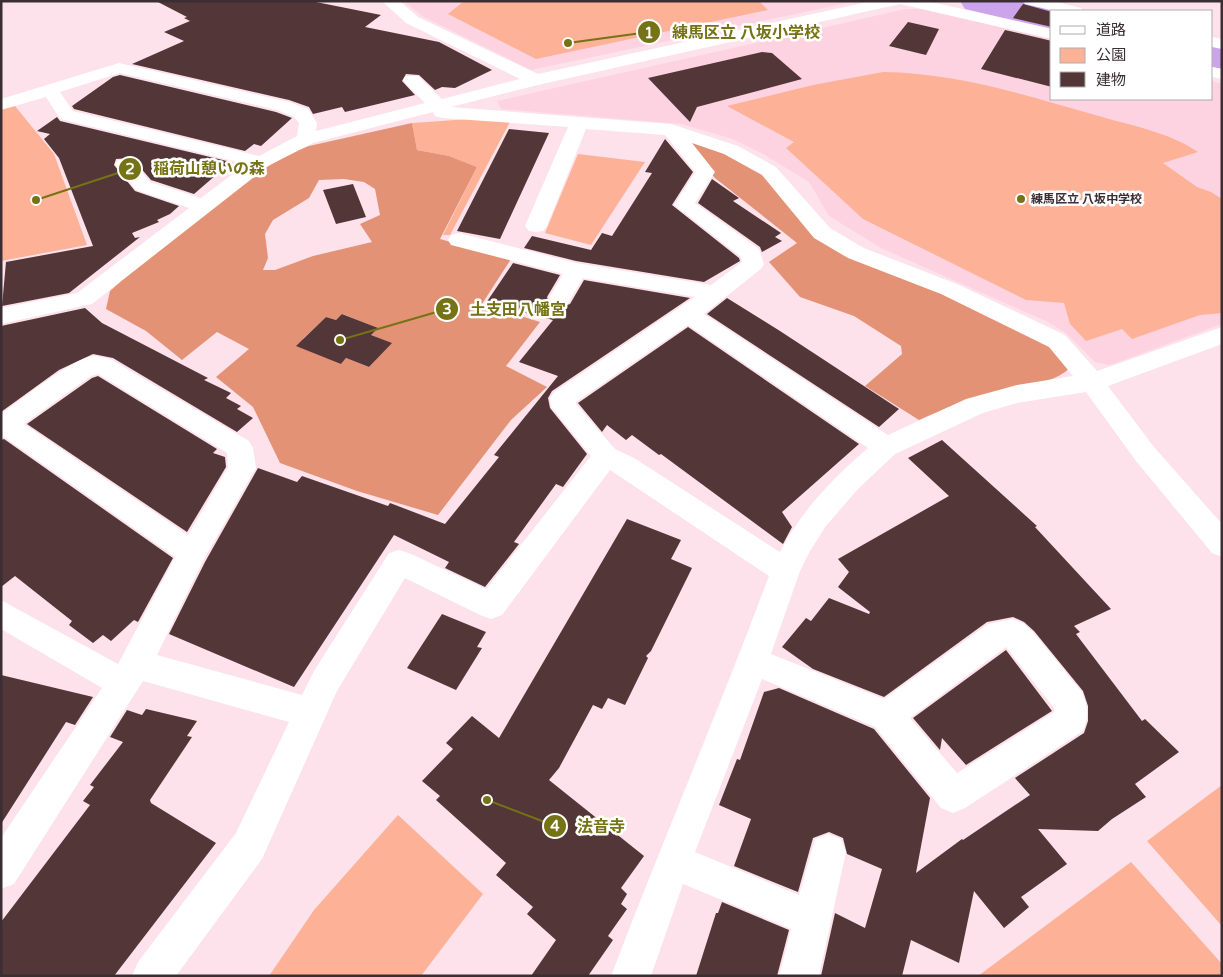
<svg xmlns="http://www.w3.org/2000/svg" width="1223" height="977" font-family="'Varela Round','Noto Sans JP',sans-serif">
	<rect width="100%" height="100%" fill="#fde1eb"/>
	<path fill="#fdd3e2" d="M404,1H857L531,70L422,16Z
		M906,9H925L1052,39V99H1212V81L1222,84V324L1110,365L1095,362L1066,333L1048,322L881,248L829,216L809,182L765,155L733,139L681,124L501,109L497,101Z"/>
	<path fill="#fdb197" d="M464,1H759L768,10L536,59L448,14Z
		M883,72C957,73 1025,95 1095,115C1129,125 1169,132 1198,152L1163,163L1197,187L1211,192L1222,199V313L1200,315L1132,339L1122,329L1086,341L1070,324L1064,303L1026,300L863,219L786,148L794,142L727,106L813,85Z
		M15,106L54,154L87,245L1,261V108Z
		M470,119L510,122L450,235H443L477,167L449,156L417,150L412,123Z
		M578,154L645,162L591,245L545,233Z
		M1222,785V926L1147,841Z
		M398,815L483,894L421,976H269L314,910Z
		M1131,862L1222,964V976H978Z"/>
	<path fill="#e49276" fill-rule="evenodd" d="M412,123L417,150L449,156L477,167L440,239L511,259L482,304L540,322L506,366L547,387L511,420L438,515L357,491L280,463L253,407L216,377L249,349L217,332L182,360L146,331L106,309L110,291L129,274L254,175L286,155L309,146ZM344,179L364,182L375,189L380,215L360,224L372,242L313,256L275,270H263L268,258L265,234L273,220L309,198L319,180ZM343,314L377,328L371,335L391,343L369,367L346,358L341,364L303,339L326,317L336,320Z
		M689,142H700L765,172L818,235L946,292L1053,344L1070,367C1057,386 980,396 955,405C943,409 931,415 919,420L865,386L902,354L901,346L854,316L800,297L769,262L797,243L715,178L687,144Z"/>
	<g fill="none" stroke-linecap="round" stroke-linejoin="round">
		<path fill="#cba4eb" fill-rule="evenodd" d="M960,1H1028L1066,11H1052V29L965,9Z
			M1212,43L1222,45V69L1212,67Z"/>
	</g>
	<path fill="#533637" d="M156,1H311L381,15L365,27L439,42L492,70L455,88L442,87L435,90L419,75L406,74L402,81L415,95L345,112L342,107L313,114L309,107L289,100L132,64L184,41L164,32L190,21L184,18L187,17Z
		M1023,4L1052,12V27L1013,18Z
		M908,22L939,29L926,55L889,46Z
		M1005,30L1052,41V87L981,69Z
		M762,52L772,53L802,79L697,107L690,122L648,78Z
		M120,75L276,112L292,118L261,146L254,144L245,151L74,109L72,106L113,77Z
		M57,117L60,121L231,162L194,194L151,180L132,158L116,159L114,165L135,191L179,206L170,214L157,220L159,222L132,233L135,238L140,237L69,293L2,306L6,262L93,246L59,158L44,139L50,134L37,131Z
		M509,129L549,133L500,239L457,231Z
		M665,139L693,172L672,205L739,258L740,261L704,282L576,261L524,248L532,236L591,250L602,233L612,236L652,173L645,172Z
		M712,179L739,198L733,201L781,233L775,237L782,241L762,252L760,247L698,203Z
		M353,184L366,217L336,224L323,190Z
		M513,263L560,275L547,297L550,304L559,308L570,304L584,280L690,298L552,391L548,398L550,408L587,454L563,487L556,484L514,542L519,544L485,587L445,568L449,562L394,535L294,687L169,634L205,562L258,468L297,482L302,476L388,506L390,503L445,524L499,457L494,455L558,376L519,362L553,320L486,303Z
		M727,298L780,331L899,409L879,427L707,314Z
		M85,308L102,323L208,378L204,380L231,393L226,398L241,406L237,409L253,418L237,432L113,358L93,354L59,370L1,412V326Z
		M342,314L378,328L371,335L392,343L369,367L346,358L341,364L296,346L326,317L336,320Z
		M688,327L859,444L782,512L792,527L783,544L661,454L659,455L632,435L626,440L607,425L602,432L578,403Z
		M98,376L217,449L213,453L225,457L226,467L187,532L27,424L92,378Z
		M4,439L173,558L138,622L134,620L111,641L103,635L93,643L69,625L72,621L15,576L1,587V440Z
		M942,440L1037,526L1035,527L1111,609L1074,626L1080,632L1076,634L1142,721L1145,719L1179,752L1135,784L1146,797L1112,819L1098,831L1038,829L1067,864L1021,897L1029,907L1004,928L974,891L959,963L911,940L902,976H821L835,913L865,928L882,869L847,854L843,838L829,832L813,838L798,892L734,866L751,819L719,805L737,759L740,760L764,692L779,688L874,729L930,798L916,873L962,839L963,840L1030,795L1015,778L1084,733L1088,721V706L1083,691L1034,631L1024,622L1013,617L987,622L884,697L813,669L782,647L806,618L811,621L829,598L869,614L870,612L838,587L849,572L838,559L949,496L908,458Z
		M627,519L681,540L671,559L692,568L651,651L646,656L648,658L625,705L608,698L602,709L593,705L559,768L549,780L644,856L621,888L627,894L621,904L627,909L608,936L613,940L588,976H531L556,940L527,914L533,907L496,875L506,863L436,800L440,796L422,781L453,749L446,743L472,716L499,738Z
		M442,614L486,632L477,647L482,648L456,690L407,668Z
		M1006,650L1052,711L966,765L942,738L940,750L913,718Z
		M1,675L93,697L75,725L66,722L1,824Z
		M146,709L197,721L187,736L192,737L150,800L151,803L216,843L114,976H1V922L90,805L83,801L94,787L90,785L123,742L110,737L127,710L142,715Z
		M722,902L789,930L777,976H696L716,913H718Z"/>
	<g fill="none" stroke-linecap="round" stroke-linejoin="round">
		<path fill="#fff" fill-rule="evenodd" d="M382,1H400L418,17L538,74L872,1H927L1052,29V39L900,4L538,85L451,107L671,124L738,146L776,167L830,228L864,248L957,284L1065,335L1097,371L1222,327V344L1108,386L1154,447L1222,524V557L1212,553L1136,461L1086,392L1017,403L983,413L895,454L858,489L826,526L810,551L800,571L771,654L884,699L988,624L1012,619L1023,623L1033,632L1082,692C1088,706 1089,717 1083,731L965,808L953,813L941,808L875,727L762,679L695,852L799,895L815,839L828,834L841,839L846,852L819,976H779L791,929L683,884L651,976H611C662,842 719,710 769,576L610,470L502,615L491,619L480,615L405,578L337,691L262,859L176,976H132L138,962L236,833L289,722L143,681L14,884L1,889V838L102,688L1,629V600L118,664L175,557L4,437L1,438V414C21,400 71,359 93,356C99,356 106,358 112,360L249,441L253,448L256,468L203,561L157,655L302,695L314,671L389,553L399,550L409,553L486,589L591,456L551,407L550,398L554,392L695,297L583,278L568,303L560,306L552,303L549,298L563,274L451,245L448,240L451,235L459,233L576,263L711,285L742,262L741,257L674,205L695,172L665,135L586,129L547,226L543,231L536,232L529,231L525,226L568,127L442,118L435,116L433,112L313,143L268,166L92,304L1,324V308L77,293L189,208L136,190L115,164L118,160H132L150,182L201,198L246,164L60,119L46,97L1,110V99L119,63L289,102L308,109L317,123L316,131L425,103L406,84L403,80L406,76H418L442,99L520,79L406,23ZM120,73L277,110L294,117L299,123L297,136L259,156L73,111L60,92ZM692,143L724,154L762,175L814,238L848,258L941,294L1049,347L1073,376L1017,385L966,399L888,435L704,314L761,269L764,264L759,249L695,203L715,172ZM688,325L868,448C833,478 801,511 780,552L634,458L615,449L576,404V402ZM98,374L227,453L228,467L188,535L24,424L91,376ZM1006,647L1054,708V712L957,773L910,718Z
			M1023,1H1053L1081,8L1083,11H1055L1025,4Z
			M1212,37L1222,39V49L1212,47Z
			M1212,67L1222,69V79L1212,77Z"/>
	</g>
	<circle fill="#767216" stroke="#fff" stroke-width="2" cx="1021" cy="199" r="5"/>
	<g text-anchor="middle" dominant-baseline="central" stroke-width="5" stroke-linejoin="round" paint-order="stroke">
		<g font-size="12" font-weight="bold" fill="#3b2e33" stroke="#fff" text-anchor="start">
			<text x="1031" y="199">練馬区立 八坂中学校</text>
		</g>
	</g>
	<path fill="none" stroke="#767216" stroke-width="2" d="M568 43L649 32M36 200L130 169M340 340L447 309M487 800L555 826"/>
	<g fill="#767216" stroke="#fff" stroke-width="2">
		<circle cx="568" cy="43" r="5"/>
		<circle cx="36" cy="200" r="5"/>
		<circle cx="340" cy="340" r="5"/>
		<circle cx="487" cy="800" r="5"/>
		<circle cx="649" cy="32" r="12"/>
		<circle cx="130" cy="169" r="12"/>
		<circle cx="447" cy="309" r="12"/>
		<circle cx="555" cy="826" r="12"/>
	</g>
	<g font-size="15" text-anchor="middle" font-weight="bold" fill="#fff">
		<text x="649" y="38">1</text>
		<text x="130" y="174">2</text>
		<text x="447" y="314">3</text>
		<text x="555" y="831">4</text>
	</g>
	<g font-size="16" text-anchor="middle" font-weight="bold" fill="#767216" stroke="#fff" stroke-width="5" stroke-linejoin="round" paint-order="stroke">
		<text x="746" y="38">練馬区立 八坂小学校</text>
		<text x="209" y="174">稲荷山憩いの森</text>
		<text x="518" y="315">土支田八幡宮</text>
		<text x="601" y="832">法音寺</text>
	</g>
	<rect width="1223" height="977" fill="none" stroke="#3b2e33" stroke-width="5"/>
	<rect x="1050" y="10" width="162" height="90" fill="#ffffff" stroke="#b1abad"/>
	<rect x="1060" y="26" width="25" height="8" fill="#ffffff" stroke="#b1abad"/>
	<text x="1096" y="35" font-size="15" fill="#3b2e33">道路</text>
	<rect x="1060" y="48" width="25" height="15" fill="#fdb197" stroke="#b1abad"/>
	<text x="1096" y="60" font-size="15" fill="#3b2e33">公園</text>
	<rect x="1060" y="72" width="25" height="15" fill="#533637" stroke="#b1abad"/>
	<text x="1096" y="85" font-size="15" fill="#3b2e33">建物</text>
</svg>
